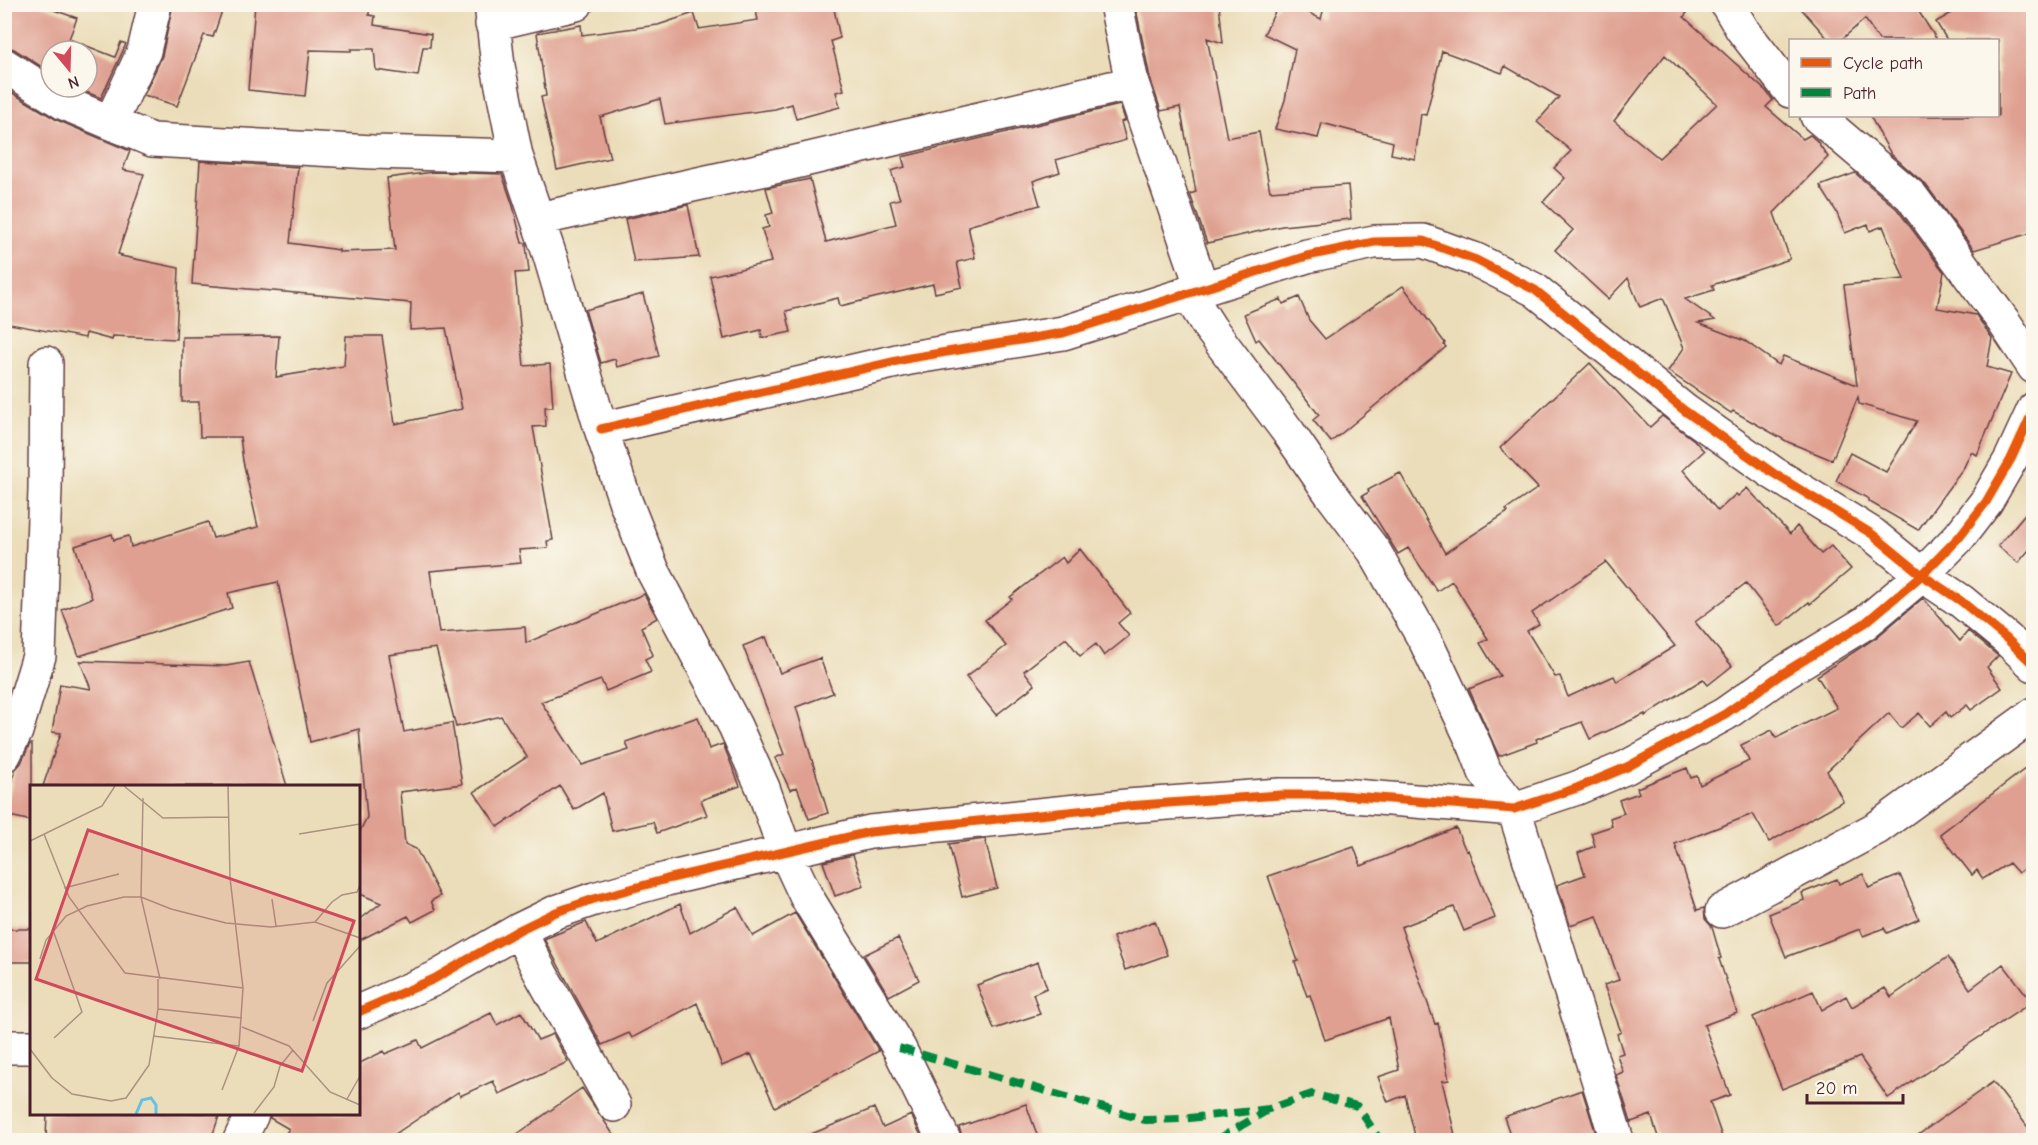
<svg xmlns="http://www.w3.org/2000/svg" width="2038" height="1145" font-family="'Comic Neue',sans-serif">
	<rect width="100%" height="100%" fill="#fbf7ec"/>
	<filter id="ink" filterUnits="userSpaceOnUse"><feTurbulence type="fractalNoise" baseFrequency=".0167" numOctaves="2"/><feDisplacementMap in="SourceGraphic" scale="12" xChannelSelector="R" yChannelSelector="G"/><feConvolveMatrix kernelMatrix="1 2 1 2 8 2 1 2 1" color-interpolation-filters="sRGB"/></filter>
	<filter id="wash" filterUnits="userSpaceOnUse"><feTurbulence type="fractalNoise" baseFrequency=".008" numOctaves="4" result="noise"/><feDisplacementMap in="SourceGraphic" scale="24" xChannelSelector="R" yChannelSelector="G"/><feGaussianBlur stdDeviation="1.35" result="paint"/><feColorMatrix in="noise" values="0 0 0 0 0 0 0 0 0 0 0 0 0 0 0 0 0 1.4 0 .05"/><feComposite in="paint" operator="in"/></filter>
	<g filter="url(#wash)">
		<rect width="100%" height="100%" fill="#ebddb9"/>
		<g id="blocks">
			<path fill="#dfa091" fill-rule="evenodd" d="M12,4H36L77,18L69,39L115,57L121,42L126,44L101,98L74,87H87V51H51V73L14,49L4,46V24Z
				M173,4H197L222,11L213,37L204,35L177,106L144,95L162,56Z
				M255,4H369V15L375,16L374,25L431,34L430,47H423L418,76L376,70L374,49H351V51L310,50L305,96L248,90Z
				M767,4H833L840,38L831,41L844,90L836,92L840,107L796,119L792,104L775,109L665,124L660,99L600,117L610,158L557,170L541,97L546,96L537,33L581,25L582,35L658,25L694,13L699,29L758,20L756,11L768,8Z
				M1135,4H1219L1223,43L1207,38L1227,138L1259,132L1270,191L1348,185L1351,219L1282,226L1207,243L1190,194L1196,192L1180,107L1161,111L1150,78Z
				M1279,4H1291L1321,19L1325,4H1411L1433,11L1435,4H1693L1684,17L1766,91L1773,100L1766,107L1803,139L1810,135L1817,141L1828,157L1774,213L1790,259L1712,285L1714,290L1685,299L1715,320L1698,323L1745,341L1779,365L1783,356L1857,385L1844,285L1904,279L1883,226L1870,231L1868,224L1845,233L1836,211L1820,186L1855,173L1897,209L1944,272L1937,308L1976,315L1992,338L1987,367L2011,374L1977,455L1971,452L1964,467L1918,530L1868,501L1869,499L1836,481L1850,453L1886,472L1917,421L1859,404L1858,397L1832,460L1788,442L1733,411L1731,413L1668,371L1684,348L1663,298L1640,307L1628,278L1608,299L1555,250L1573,230L1543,202L1565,178L1554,168L1571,151L1537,122L1559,97L1505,66L1502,73L1442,51L1426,115L1421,114L1415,159L1391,154L1393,142L1322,123L1318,138L1275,129L1285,100L1295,49L1264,34ZM1665,55L1717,104L1659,158L1614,121Z
				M1797,4H1914L1937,40H1879L1865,19L1841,40H1829Z
				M1967,4H2034V232L1974,250L1926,185L1891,154L1870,116H1998V40H1947L1936,22Z
				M4,88L57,120L130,151L123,170L144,174L118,254L122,255L121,256L179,268L176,339L113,336L112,340L86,333L85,338L4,323Z
				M1120,105L1125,120L1121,122L1126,140L1056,160L1060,172L1033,181L1040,205L968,226L975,258L957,262L962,287L935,293L933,284L840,306L838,298L786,311L791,332L762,338L761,330L724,339L710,276L771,262L762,229L769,227L766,215L773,213L766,188L810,179L826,242L896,224L890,201L900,199L891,171L905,167L902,157Z
				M200,161L298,167L290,243L339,250V252L395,250L387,178L434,172L502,174L513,206L522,243H526V245L529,272L515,273L524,366L550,364L553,407H545L546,426L533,427L553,540L547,541L548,548L519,550L521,563L430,571L439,633L525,627L526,643L644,594L657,618L641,627L653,655L645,659L651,672L606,691L601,680L541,702L582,765L629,750L626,742L698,717L709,749L723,744L740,786L701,800L707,815L657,833L653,822L612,831L603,793L574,810L560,786L498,827L474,792L527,757L501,716L456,727L436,648L389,655L404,732L452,723L462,784L400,792L405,844L416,849L440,896L431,901L435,910L412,922L408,916L358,941V921L381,903L358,893V835L367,817L359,729L310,742L278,582L228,593L232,608L79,656L62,610L92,598L75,546L112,534L114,540L129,536L131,547L208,522L213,538L258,527L243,461L240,437H200L199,402H182V337L279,336L276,377L344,366L346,336H382L395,424L462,409L446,328L410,330L411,303L192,284Z
				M688,205L699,257L634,262L625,219Z
				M1403,286L1445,343L1444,345L1446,347L1331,442L1313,420L1319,415L1259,339L1256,341L1244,314L1281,299L1283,304L1299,297L1309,320L1325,339Z
				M643,294L659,356L617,367L615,359L601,363L585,310Z
				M1590,363L1650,427L1662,416L1694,440L1704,451L1683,470L1718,511L1736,494L1738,496L1747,488L1790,534L1797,526L1821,554L1831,546L1851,569L1810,604L1809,602L1779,626L1746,583L1695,622L1732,666L1708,685L1703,679L1645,716V714L1590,739L1582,722L1536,739L1537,742L1499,756L1469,689L1500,676L1480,643L1488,639L1452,581L1437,591L1408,548L1398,554L1362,496L1369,492L1368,490L1400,473L1445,553L1508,512L1506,510L1538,488L1500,448ZM1606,562L1675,646L1617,682L1614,676L1568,697L1560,676L1555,677L1527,631L1539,624L1532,613Z
				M2034,503V544L2018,563L1998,546Z
				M1080,549L1130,613L1118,623L1129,636L1104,656L1096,644L1080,656L1066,638L1024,671L1035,685L996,715L966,677L1006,646L985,620L1012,599L1010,597L1062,557L1066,563Z
				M1923,598L1960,641L1968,631L1998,656L1987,667L2002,688L1971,710L1967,705L1950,718L1946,712L1930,726L1919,713L1901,728L1889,713L1827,771L1843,801L1769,842L1753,814L1675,844L1697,910L1704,908L1705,919L1712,927L1721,958L1719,959L1737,1013L1704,1025L1730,1095L1710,1102L1723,1140H1659L1651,1115L1631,1122L1616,1075L1623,1072L1617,1055L1623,1053L1617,1034L1621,1032L1604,985L1619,980L1597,916L1570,925L1557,885L1585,875L1578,853L1595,846L1591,833L1612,826L1610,818L1624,813L1619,800L1639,793L1637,788L1687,768L1691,778L1697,776L1700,785L1749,761L1741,745L1772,730L1776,738L1837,708L1817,676L1877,637Z
				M766,637L780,673L820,658L833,693L796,707L828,813L809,819L797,787L790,790L775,758L784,754L743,646Z
				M80,661L226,666L249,662L287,786H43L61,733L52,732L60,684L91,689Z
				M30,744H32V821L5,815L15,770L21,763Z
				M2034,762V861L2018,873L2009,863L1983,879L1977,870L1972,875L1940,834Z
				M1456,828L1466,851L1468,850L1495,918L1464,931L1454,907L1401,927L1435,1024L1438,1023L1449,1080L1442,1081L1455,1135L1431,1140H1416L1405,1095L1388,1102L1378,1077L1399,1070L1389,1018L1325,1040L1310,995L1307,996L1295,962L1298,961L1268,876L1354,847L1361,866Z
				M985,839L997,888L962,897L949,844Z
				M853,855L864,886L835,896L823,862Z
				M1863,874L1869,888L1900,875L1919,919L1887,933L1884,928L1863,936L1860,929L1786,957L1769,914L1804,900L1802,893L1837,879L1839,884Z
				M680,904L690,933L737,907L753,936L795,913L879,1051L775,1107L751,1054L722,1066L697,1003L632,1038L629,1033L602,1045L544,939L586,922L597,944Z
				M1155,921L1167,955L1125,970L1113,937Z
				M4,929H32V962H4Z
				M898,938L919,980L889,996L864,955Z
				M1948,957L1970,989L2003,964L2032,1002L1888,1098L1860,1057L1782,1089L1753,1017L1813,991L1822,1010L1846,996L1852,1007L1885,988L1891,997Z
				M1038,962L1047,988L1033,994L1040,1014L994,1029L977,985Z
				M521,1012L538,1040L553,1034L568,1062L499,1094L493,1081L460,1096L458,1092L386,1140H281L289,1129L270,1118L271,1113H358V1064L384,1051L385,1054L418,1040L422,1048L491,1013L497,1025Z
				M1993,1082L2034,1135V1140H1911Z
				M582,1088L617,1140H509Z
				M1582,1090L1598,1140H1512L1504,1117Z
				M1026,1104L1039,1140H963L959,1127Z
				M874,1108L883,1128L911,1115L923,1140H797Z
				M47,1113H220L211,1140H46Z"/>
		</g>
	</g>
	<g filter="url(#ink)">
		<use href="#blocks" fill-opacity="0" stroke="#623c40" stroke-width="1.5"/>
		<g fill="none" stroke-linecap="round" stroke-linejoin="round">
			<defs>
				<path id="minor" d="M491,4L498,66L516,156L550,256L601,429L626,503L653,571L735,726L763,788L785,851L806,896L899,1048L944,1140
					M1116,4L1132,83L1202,288
					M1727,4L1742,29L1790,91
					M492,24L576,4
					M4,65L64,103L152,140L373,152L516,156
					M1817,116L1911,196L2004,322L2034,367
					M111,122L144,51L155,4
					M538,219L766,169L1132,83
					M1187,292L1210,328L1289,433L1331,494L1374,551L1426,642L1475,746L1485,772L1514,809L1617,1140
					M601,429L910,358L1063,333L1307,256L1374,242L1423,241L1476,260L1535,290L1685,411L1773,473L1872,534L1922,575L1961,601L2007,639L2034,665
					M4,755L16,731L39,656L45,490L46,363
					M1722,911L1877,828L2034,714
					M519,930L541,974L614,1105
					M358,1012L434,979L519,930L556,912L594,899L667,879L870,832L1127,806L1280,795H1341L1514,809L1577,788L1627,767L1725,714L1783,673L1865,623L1922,575L1959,537L1986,502L2011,459L2034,409
					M4,1047H32
					M240,1140L252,1114"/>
			</defs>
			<use href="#minor" stroke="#623c40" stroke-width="36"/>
			<use href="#minor" stroke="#fff" stroke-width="33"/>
			<path stroke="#00873e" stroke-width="8" stroke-dasharray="15 8" stroke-linecap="butt" d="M899,1048L1145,1120L1181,1119L1269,1109L1312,1094L1357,1106L1380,1140
				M1217,1140L1266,1111"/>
			<defs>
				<path id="cycleway" d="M601,429L910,358L1063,333L1307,256L1374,242L1423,241L1476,260L1535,290L1685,411L1773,473L1872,534L1922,575L1961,601L2007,639L2034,665
					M358,1012L434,979L519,930L556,912L594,899L667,879L870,832L1127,806L1280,795H1341L1514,809L1577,788L1627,767L1725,714L1783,673L1865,623L1922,575L1959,537L1986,502L2011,459L2034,409"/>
			</defs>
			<use href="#cycleway" stroke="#fbf7ec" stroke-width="13"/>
			<use href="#cycleway" stroke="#e8590c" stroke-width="9"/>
		</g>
	</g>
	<g transform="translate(30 785)">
		<rect width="330" height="330" fill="#ebddb9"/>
		<path fill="none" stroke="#64c1e2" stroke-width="3" d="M106,329L112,315L121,313L126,320V329"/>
		<path fill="none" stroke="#ab9180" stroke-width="1.5" d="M94,1L133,33L198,32M113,13L111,112L130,194M14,49L39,112L95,188L213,203M269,49L330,39M0,56L72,21L85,1M34,103L89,89M242,114L246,141M285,137L302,117L312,110L327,107L330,100M23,145L52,227L24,253M10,174L16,155L36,131L57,121L94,112H111L141,124L196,138L241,142L285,137L330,153M128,224L212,233M283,236L297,198L330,161M212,242L259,261L300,307L330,320M123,251L209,261M0,264L22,293L42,309L81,316L96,313L119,280L128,224V194M192,305L209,261L213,203L200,93L198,1M317,314L330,291M224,328L244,302L250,281L263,265"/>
		<path fill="#d1495b" fill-opacity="0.15" stroke="#d1495b" stroke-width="3" d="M58,45L324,136L272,286L6,194Z"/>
		<rect width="330" height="330" fill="none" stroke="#4a1f2b" stroke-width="3"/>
	</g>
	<rect width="2038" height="1145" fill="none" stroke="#fbf7ec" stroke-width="24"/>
	<rect x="1789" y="39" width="210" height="78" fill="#fbf7ec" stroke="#b4a19f" stroke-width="1.5"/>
	<rect x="1801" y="58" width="30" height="9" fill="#e8590c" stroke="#b4a19f" stroke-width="1.5"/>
	<text x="1843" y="69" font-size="18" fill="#4a1f2b">Cycle path</text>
	<rect x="1801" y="88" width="30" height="9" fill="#00873e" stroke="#b4a19f" stroke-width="1.5"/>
	<text x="1843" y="99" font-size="18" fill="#4a1f2b">Path</text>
	<g transform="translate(69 69) rotate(161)"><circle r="28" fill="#fbf7ec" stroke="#b4a19f" stroke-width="1.5"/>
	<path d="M0-4.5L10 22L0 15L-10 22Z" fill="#d1495b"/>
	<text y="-9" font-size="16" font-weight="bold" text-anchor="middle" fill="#4a1f2b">N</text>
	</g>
	<path d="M1807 1094v9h96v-9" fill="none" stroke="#4a1f2b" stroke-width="3"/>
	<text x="1816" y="1094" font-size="18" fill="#4a1f2b" stroke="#fbf7ec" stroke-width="4.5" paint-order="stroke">20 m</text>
</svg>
